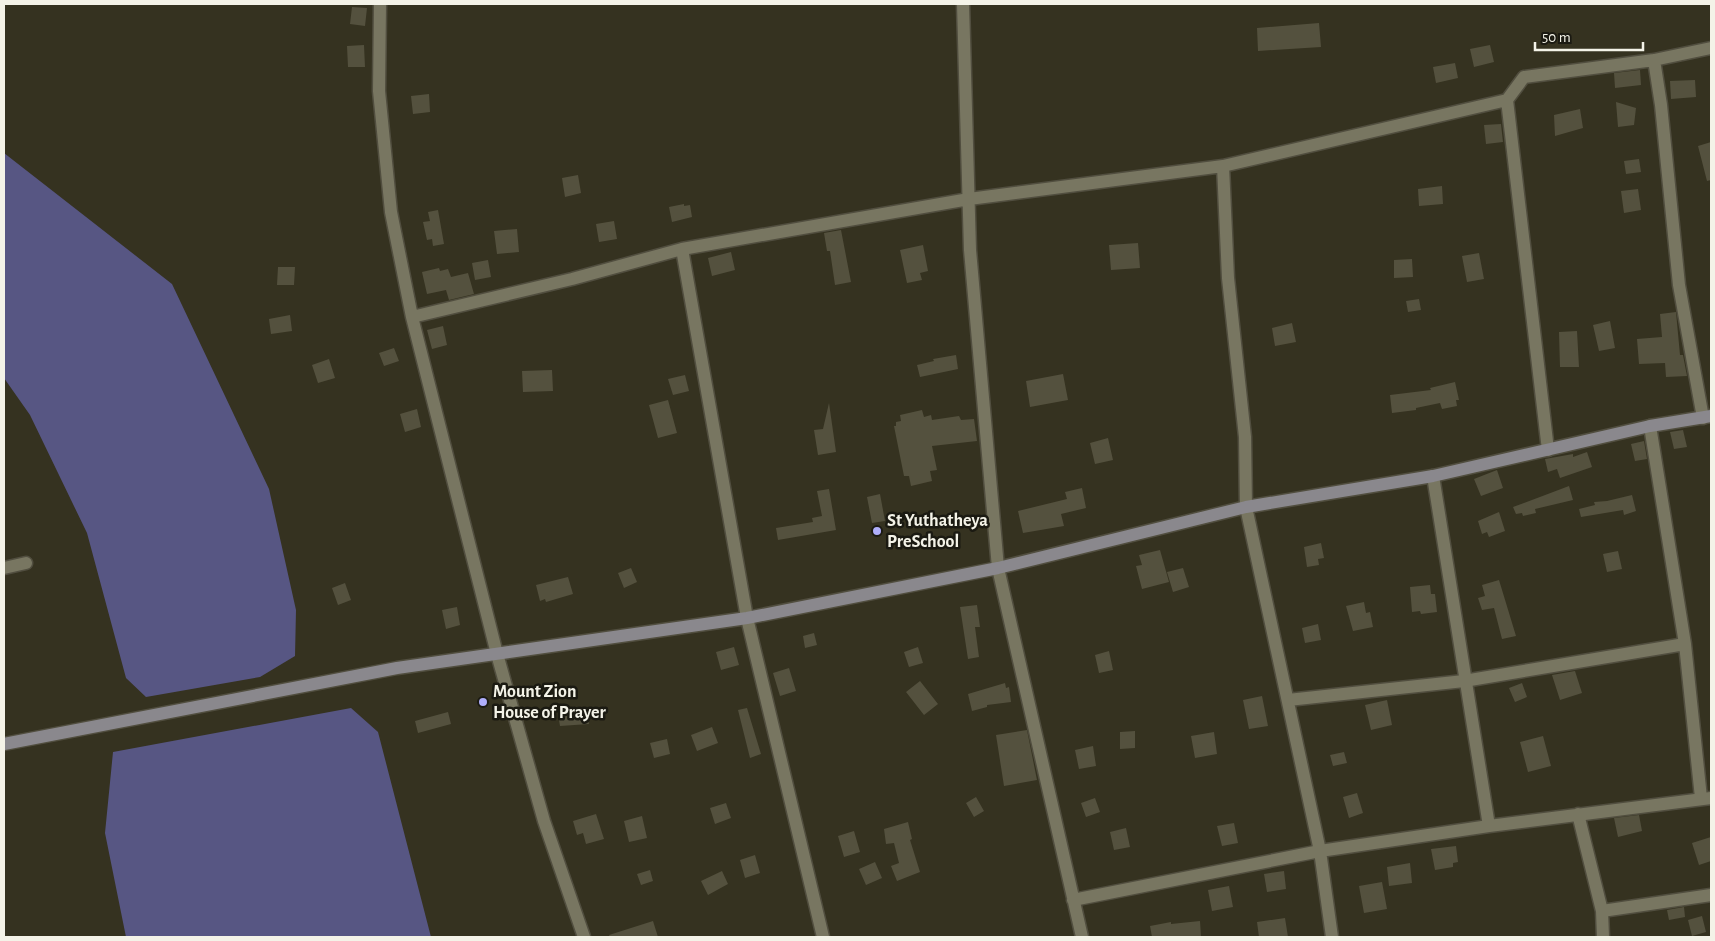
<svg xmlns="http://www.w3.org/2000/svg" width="1715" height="941" font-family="'Alegreya Sans',sans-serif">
	<rect width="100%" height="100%" fill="#353220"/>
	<path fill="#575683" d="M4,153L172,284L269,489L296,610L295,656L260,677L146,697L126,678L87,533L30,415L4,378Z
		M351,708L378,732L431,937H126L105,833L113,752Z"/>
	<path fill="#54513e" d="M352,7L367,8L365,26L350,24Z
		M1319,23L1321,47L1258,51L1257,28Z
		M364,45L365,67H348L347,46Z
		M1490,45L1494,62L1474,67L1470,49Z
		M1455,63L1458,78L1436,83L1433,67Z
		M1640,70L1641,85L1615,88L1614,73Z
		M1695,80L1696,97L1671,99L1670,81Z
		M429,94L430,112L413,114L411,96Z
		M1616,102L1636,108L1634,125L1618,127Z
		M1580,109L1583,128L1555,136L1554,115Z
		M1501,124L1503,142L1486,144L1484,125Z
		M1711,142V180L1707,181L1698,146Z
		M1639,159L1641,172L1626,174L1624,161Z
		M578,175L581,193L565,197L562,178Z
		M1442,186L1443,204L1419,206L1418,189Z
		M1638,189L1641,210L1624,213L1621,191Z
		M684,204V206L690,205L692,217L672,222L669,207Z
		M438,210L444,244L433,246L432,239L427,240L423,222L430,221L428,212Z
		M614,221L617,239L599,242L596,224Z
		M517,229L519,252L497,254L494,231Z
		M841,230L851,282L835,285L830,251H827L824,233Z
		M1138,243L1140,268L1111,270L1109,245Z
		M923,245L928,271L920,273L922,280L907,283L900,250Z
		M731,252L735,270L712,276L708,258Z
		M1479,253L1484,279L1467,282L1462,256Z
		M1412,259L1413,277L1394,278V260Z
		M488,260L491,277L475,280L472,263Z
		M278,267H295L294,285H277Z
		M439,268L440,271L448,269L451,277L468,273L474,294L449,300L446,290L427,294L422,272Z
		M1419,299L1421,310L1408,312L1406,301Z
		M1676,312L1680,355H1683L1687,376L1666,377L1665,363L1639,364L1637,339L1662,337L1660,314Z
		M290,315L292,331L271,334L269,319Z
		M1610,321L1615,348L1599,351L1593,325Z
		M1292,323L1296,342L1275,346L1272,328Z
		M443,326L447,345L432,349L427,330Z
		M1577,331L1579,367H1560L1559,332Z
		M394,348L399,361L384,366L379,353Z
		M956,355L958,369L920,377L917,365L934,361L933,359Z
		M329,359L335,378L318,383L312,365Z
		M552,370L553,391L523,392L522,371Z
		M1063,374L1068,400L1030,407L1026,381Z
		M685,375L689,391L673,395L668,379Z
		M1455,382L1459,400H1456L1457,406L1442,409L1440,403L1416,408V410L1392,413L1390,395L1431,390L1430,388Z
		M668,400L677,433L658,438L649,405Z
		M829,403L836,452L818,455L814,430L823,429Z
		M417,409L421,427L405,432L400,414Z
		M922,410L924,417L931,415L932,420L959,416L961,420L974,419L977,441L932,446L937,470L930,471L932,481L911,486L909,476H904L894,426H896V422L901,421L900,415Z
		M1683,430L1687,447L1674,449L1670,432Z
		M1108,438L1113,460L1095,464L1090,443Z
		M1644,441L1647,459L1635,461L1631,444Z
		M1587,452L1592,467L1560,478L1557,469L1548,472L1545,459L1573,454V457Z
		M1497,470L1503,488L1481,496L1474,479Z
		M1569,486L1573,500L1535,509L1536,513L1523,516L1522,513L1516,514L1513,507Z
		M1082,488L1086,508L1061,514L1064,526L1023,533L1018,511L1067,499L1065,492Z
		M829,489L836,530L778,540L776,528L813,522L812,518L822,516L817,491Z
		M880,494L885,521L872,523L867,497Z
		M1632,495L1636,511L1624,515L1623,510L1581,517L1579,509L1595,505L1594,502L1607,501Z
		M1499,512L1505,531L1489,537L1487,532L1482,534L1478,521Z
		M1321,543L1324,558L1318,559L1319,565L1307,567L1304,547Z
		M1160,550L1169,582L1142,589L1136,566L1142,565L1139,555Z
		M1618,551L1622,569L1607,572L1603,554Z
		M631,568L637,582L624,588L618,573Z
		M1183,568L1189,587L1173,592L1167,572Z
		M568,577L573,594L546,602L545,599L540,601L536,585Z
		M1499,580L1516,636L1502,639L1494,608L1482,610L1478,598L1485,596L1482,585Z
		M345,583L351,600L338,605L332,588Z
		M1430,585L1431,594H1435L1437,612L1421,614L1420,611L1412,612L1410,587Z
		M1364,602L1366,613L1370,612L1373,627L1353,631L1346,606Z
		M977,605L980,627H975L979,657L968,659L960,607Z
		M457,607L460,625L446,629L442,610Z
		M1318,624L1321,640L1305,643L1302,628Z
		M814,633L817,645L805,648L803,636Z
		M734,647L739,665L721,670L716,652Z
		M918,647L923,663L909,667L904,652Z
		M1109,651L1113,670L1099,673L1095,655Z
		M789,668L796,691L780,696L773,673Z
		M1575,671L1582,693L1560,700L1552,675Z
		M920,681L938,704L924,715L906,692Z
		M1005,683L1006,688L1009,687L1011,702L987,705V707L972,711L968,694Z
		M1522,683L1527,697L1515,702L1509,688Z
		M1262,696L1268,726L1249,729L1243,700Z
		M1387,700L1392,725L1371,730L1365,705Z
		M587,707L589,724L560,726L558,715L568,714L567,709Z
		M747,708L761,754L750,758L738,710Z
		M448,712L451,724L418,733L415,721Z
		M712,727L718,743L697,751L691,735Z
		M1027,730L1037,780L1004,786L996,735Z
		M1135,731V748L1120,749V732Z
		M1214,732L1217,754L1195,758L1191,736Z
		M1543,736L1551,766L1528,772L1520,742Z
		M667,739L670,754L654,758L650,743Z
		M1093,746L1096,766L1079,769L1075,750Z
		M1344,752L1347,763L1333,766L1330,755Z
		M1357,793L1363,813L1349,818L1343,797Z
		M976,797L984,811L974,817L966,803Z
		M1095,798L1100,812L1086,817L1081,803Z
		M726,803L731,818L715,824L710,808Z
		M596,814L604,839L586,844L583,833L577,835L573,821Z
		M1639,815L1642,831L1618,837L1614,818Z
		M642,816L647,838L629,842L624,821Z
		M908,822L912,839L910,840L920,872L897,881L891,866L899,863L894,843L886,844L884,829Z
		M1234,823L1238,843L1222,846L1217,826Z
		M1126,828L1130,847L1114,850L1110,832Z
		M854,831L860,852L844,857L838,836Z
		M1711,837V861L1699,865L1692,843Z
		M1456,846L1458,862L1453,863V867L1435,870L1431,849Z
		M755,855L760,873L745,878L740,860Z
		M875,862L882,878L866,885L859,869Z
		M1410,863L1412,883L1389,886L1387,867Z
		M650,870L653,881L641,885L637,874Z
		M722,871L728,884L708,895L701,881Z
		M1284,871L1286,889L1267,892L1264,874Z
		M1382,882L1387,909L1364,913L1359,886Z
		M1229,886L1233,907L1212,911L1208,890Z
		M1684,907L1685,917L1669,920L1667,910Z
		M1702,916L1706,932L1692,936L1688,920Z
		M1285,918L1288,937H1259L1257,922Z
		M653,921L658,937H610L609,935Z
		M1200,921L1201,937H1152L1150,926L1171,922V924Z"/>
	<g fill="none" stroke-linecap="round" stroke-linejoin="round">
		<defs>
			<path id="street" d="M380,4L379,91L391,212L412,317L497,654L544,821L584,937
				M963,4L970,250L998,568L1082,937
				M1654,60L1661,105L1679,285L1703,418
				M1507,100L1548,450
				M682,249L747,618L823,937
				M412,317L572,279L682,249L969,199L1223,166
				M1650,426L1685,644L1701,798
				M1433,476L1489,826
				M4,568L26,563
				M1288,700L1464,681L1685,644
				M1578,814L1602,911L1603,937
				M1073,900L1320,851L1489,826L1711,798
				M1602,911L1711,895
				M1332,937L1320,851L1246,507L1245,437L1228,278L1223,166L1507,100L1524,77L1654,60L1711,48"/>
			<path id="secondary" d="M4,744L397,668L747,618L998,568L1246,507L1433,476L1650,426L1711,416"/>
		</defs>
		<use href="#street" stroke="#514e3f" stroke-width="15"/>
		<use href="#secondary" stroke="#514e3f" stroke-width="15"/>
		<use href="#street" stroke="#787661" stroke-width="12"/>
		<use href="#secondary" stroke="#8a888d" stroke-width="12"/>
	</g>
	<g fill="#afaefa" stroke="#1b1a12" stroke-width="2">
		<circle cx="877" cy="531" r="5"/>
		<circle cx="483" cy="702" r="5"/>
	</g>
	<g text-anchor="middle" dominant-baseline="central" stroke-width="5" stroke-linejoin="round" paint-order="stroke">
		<g font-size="18" font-weight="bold" fill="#f4f3e8" stroke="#1b1a12" text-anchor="start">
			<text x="887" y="521">St Yuthatheya<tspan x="887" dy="21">PreSchool</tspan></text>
			<text x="493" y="692">Mount Zion<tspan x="493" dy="21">House of Prayer</tspan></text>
		</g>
	</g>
	<rect width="1715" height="941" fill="none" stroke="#f4f3e8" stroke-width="10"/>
	<path d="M1535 42v8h108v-8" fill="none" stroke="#f4f3e8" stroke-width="2.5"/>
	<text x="1542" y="42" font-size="15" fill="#f4f3e8" stroke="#1b1a12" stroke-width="4" paint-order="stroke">50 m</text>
</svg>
